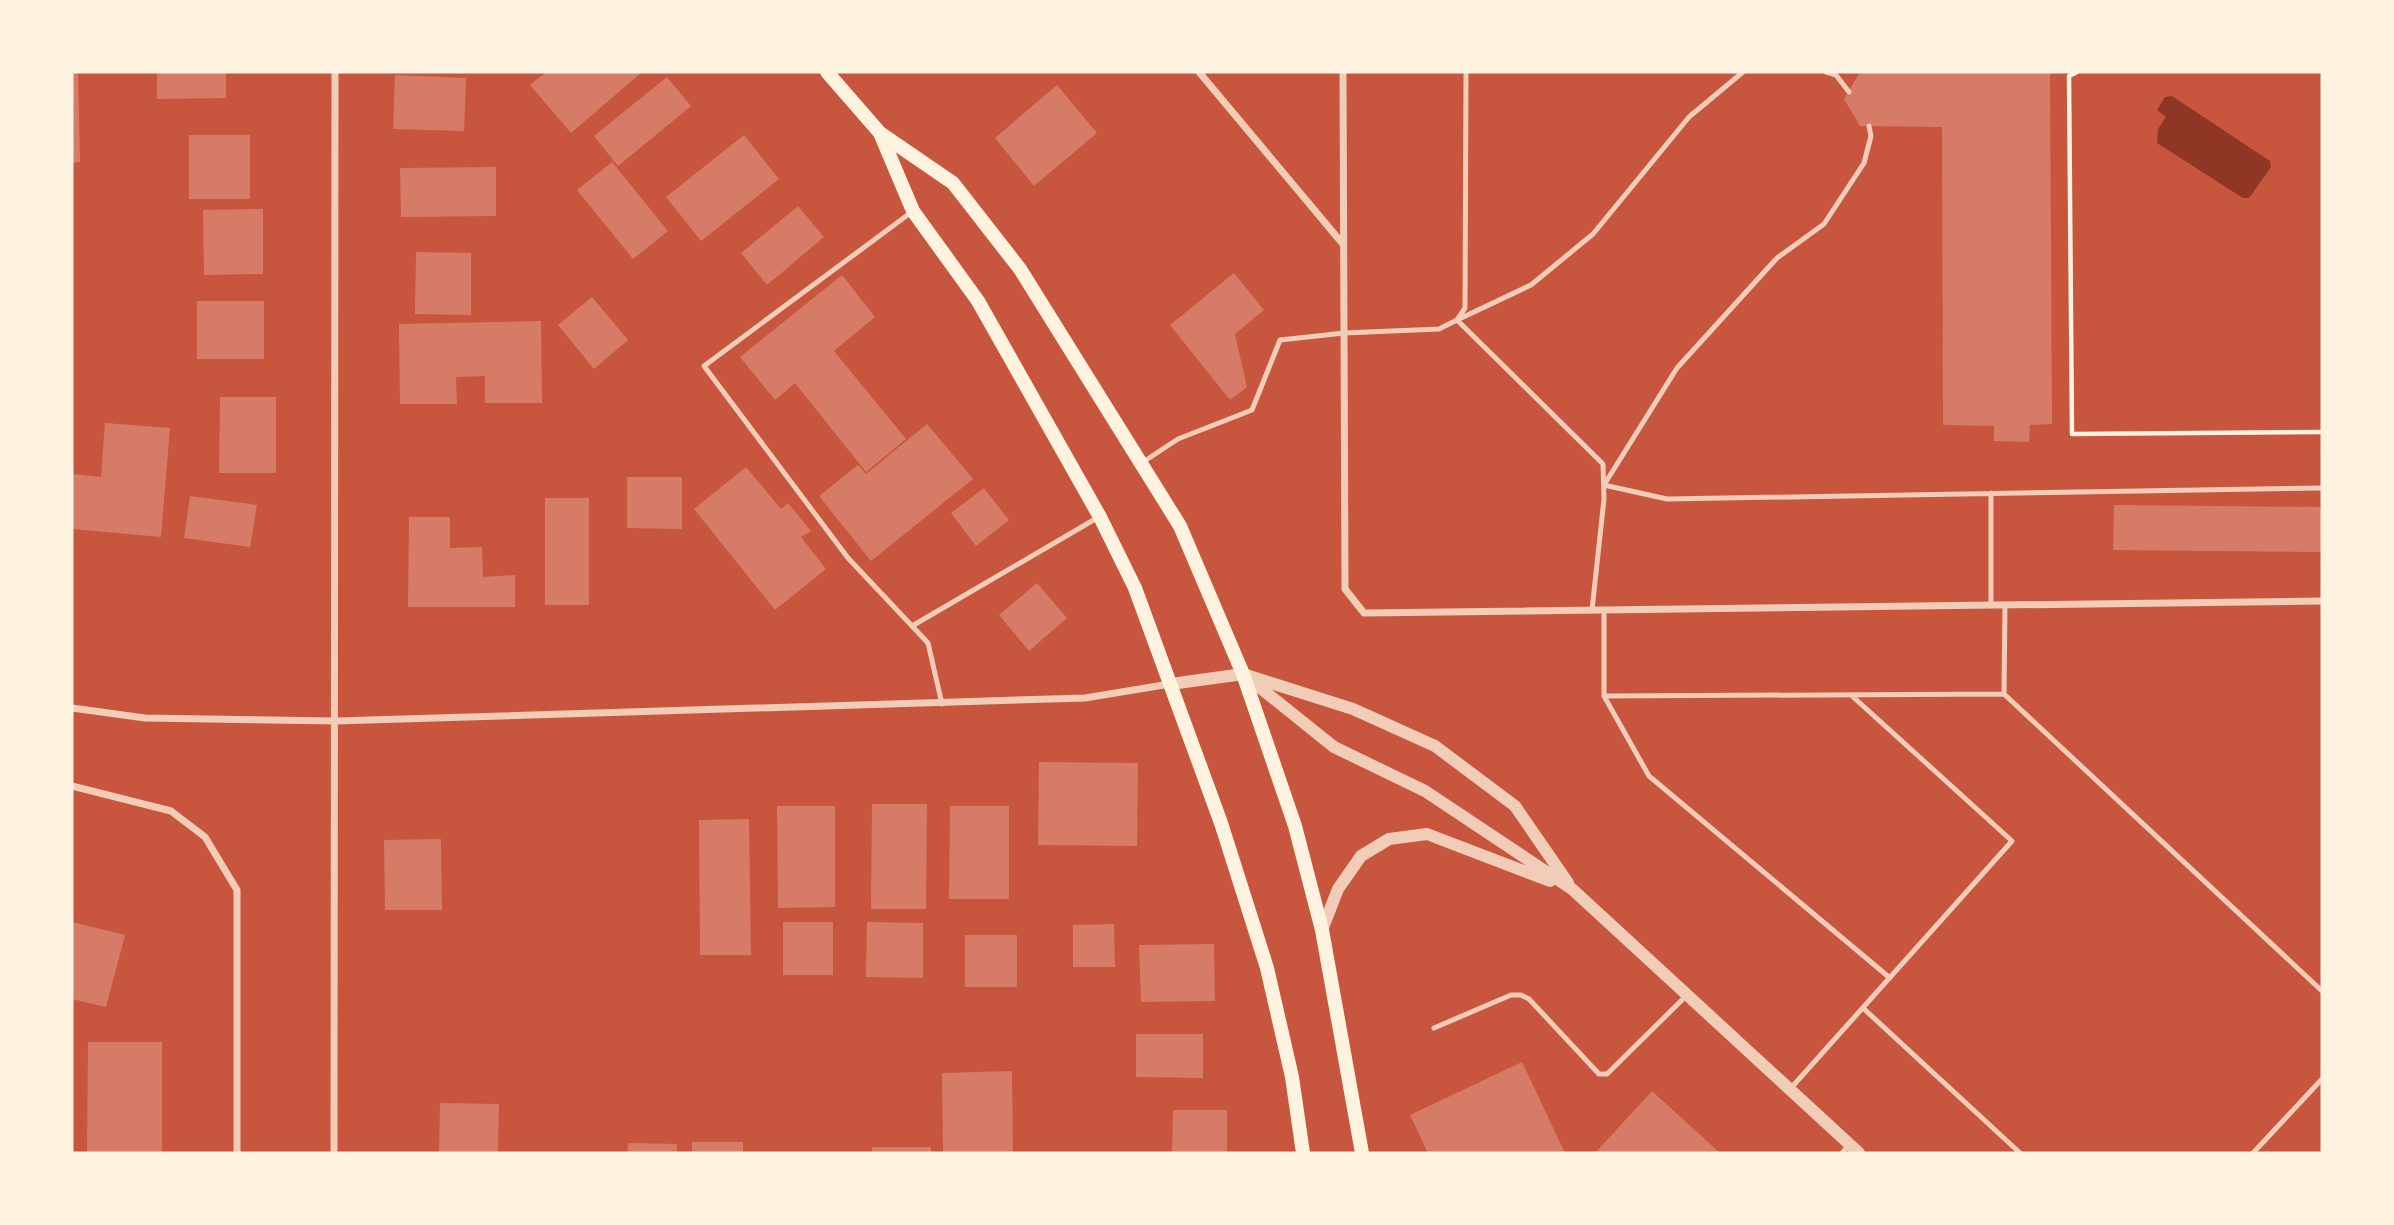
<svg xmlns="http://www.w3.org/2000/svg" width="2394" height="1225" font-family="'Work Sans',sans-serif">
	<rect width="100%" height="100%" fill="#c8553d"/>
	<path fill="#8f3625" d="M2172,96L2270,161L2271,167L2249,198H2243L2157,143L2158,129L2166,117L2157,110L2165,97Z"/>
	<path fill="#d67c66" d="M72,72H78L80,162L72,163Z
		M157,72H226V98L157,99Z
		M546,72H640L641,73L571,133L530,85Z
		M1860,72H2052L2050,76L2052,424L2030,425L2029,442L1994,441V426L1943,425L1942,127L1860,126L1844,99Z
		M395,75L466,78L464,131L393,129Z
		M667,77L691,106L618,166L594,136Z
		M1057,85L1097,133L1034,186L995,138Z
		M189,135H250V199H189Z
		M744,135L779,179L701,241L666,197Z
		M612,162L668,231L633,259L577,190Z
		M496,167V216L401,217L400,168Z
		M798,206L824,237L767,285L741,253Z
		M263,209V274L204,275L203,210Z
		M416,252L471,253V315L415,314Z
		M1234,273L1264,310L1235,334L1247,387L1230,400L1170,325Z
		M842,275L875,317L834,351L906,439L866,472L795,383L775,400L740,357Z
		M592,297L628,340L594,369L558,325Z
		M197,301H264V359H197Z
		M541,321L542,403H485V376L456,377L457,404H400L399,324Z
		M220,397H276V473H219Z
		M105,423L170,428L161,537L72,529V474L101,477Z
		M927,424L973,479L871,561L819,496L858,465L866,474Z
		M746,467L781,509L788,503L811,531L801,537L826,569L775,610L694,509Z
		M627,477H682V529L627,528Z
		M984,488L1009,520L976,546L951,513Z
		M190,496L257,505L250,547L184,538Z
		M545,498H589V605H545Z
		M2114,505L2322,507V552L2113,550Z
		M409,517H450V548L482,547L483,577L515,575V607H408Z
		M1037,583L1067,618L1029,651L999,615Z
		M1039,762L1138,763L1137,846L1038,845Z
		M872,804H927L926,909H871Z
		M777,806H835V907L778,908Z
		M950,806H1009V899H949Z
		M749,819L751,955H700L699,820Z
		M441,839L442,910H385L384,840Z
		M72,922L125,935L106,1007L72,999Z
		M783,922H833V975H783Z
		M867,922L923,923V978L866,977Z
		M1114,924L1115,967H1073V925Z
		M965,935H1017V987H965Z
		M1214,944L1215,1001L1141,1002L1139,945Z
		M1136,1034H1203V1078L1136,1077Z
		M88,1042H162V1153H87Z
		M1522,1062L1565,1153H1428L1410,1115Z
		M1012,1071L1013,1153H943L942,1073Z
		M1652,1091L1720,1153H1595Z
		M440,1103L499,1104L498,1153H439Z
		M1173,1110H1227V1153H1172Z
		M692,1142H743V1153H692Z
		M628,1143L677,1144V1153H627Z
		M872,1147H931V1153H872Z"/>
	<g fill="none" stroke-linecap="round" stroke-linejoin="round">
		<path stroke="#fff3e0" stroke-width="4.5" d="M2077,72L2069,76L2072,434L2322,432"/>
		<path stroke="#f1ccb7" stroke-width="5" d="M1826,72L1836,75L1849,92
			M1869,126L1871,136L1864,163L1824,224L1777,258L1677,368L1604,485L1667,499L2322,488
			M913,211L704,366L848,558L928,643L942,704
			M1143,462L1178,439L1252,410L1280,340L1344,333L1439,329L1457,320L1465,308L1466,72
			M1991,493V605
			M1592,610L1604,499L1603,464L1457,320L1531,285L1593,234L1689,117L1743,72
			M1604,610V696L2004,694L2322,991
			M912,626L1097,518
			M2004,694L2005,605
			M1604,696L1649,776L1890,978
			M1863,1008L2020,1153
			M1434,1028L1511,995H1521L1529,999L1599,1074H1607L1686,996
			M1791,1088L2012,841L1851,695
			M1842,1153L1850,1144
			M2253,1153L2322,1079"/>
		<path stroke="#f1ccb7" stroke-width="7" d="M1199,72L1342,243
			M1343,72L1345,589L1364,613L2322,601
			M72,708L145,718L336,721L1085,698L1170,684
			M72,786L171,811L205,837L237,890V1153
			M334,1153L335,72"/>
		<path stroke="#f1ccb7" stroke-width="12" d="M1243,674L1334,747L1425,791L1572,889L1859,1153
			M1171,684L1243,674L1353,709L1435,746L1515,806L1568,883
			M1322,930L1338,889L1361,856L1389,839L1427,834L1550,881"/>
		<path stroke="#fff3e0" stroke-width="14" d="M827,72L880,133L953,183L1020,269L1180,526L1243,674L1295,826L1322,930L1362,1153
			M880,133L913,211L978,301L1100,517L1135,588L1221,823L1267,968L1292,1077L1303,1153"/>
	</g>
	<rect width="2394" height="1225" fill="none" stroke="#fff3e0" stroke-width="147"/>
</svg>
